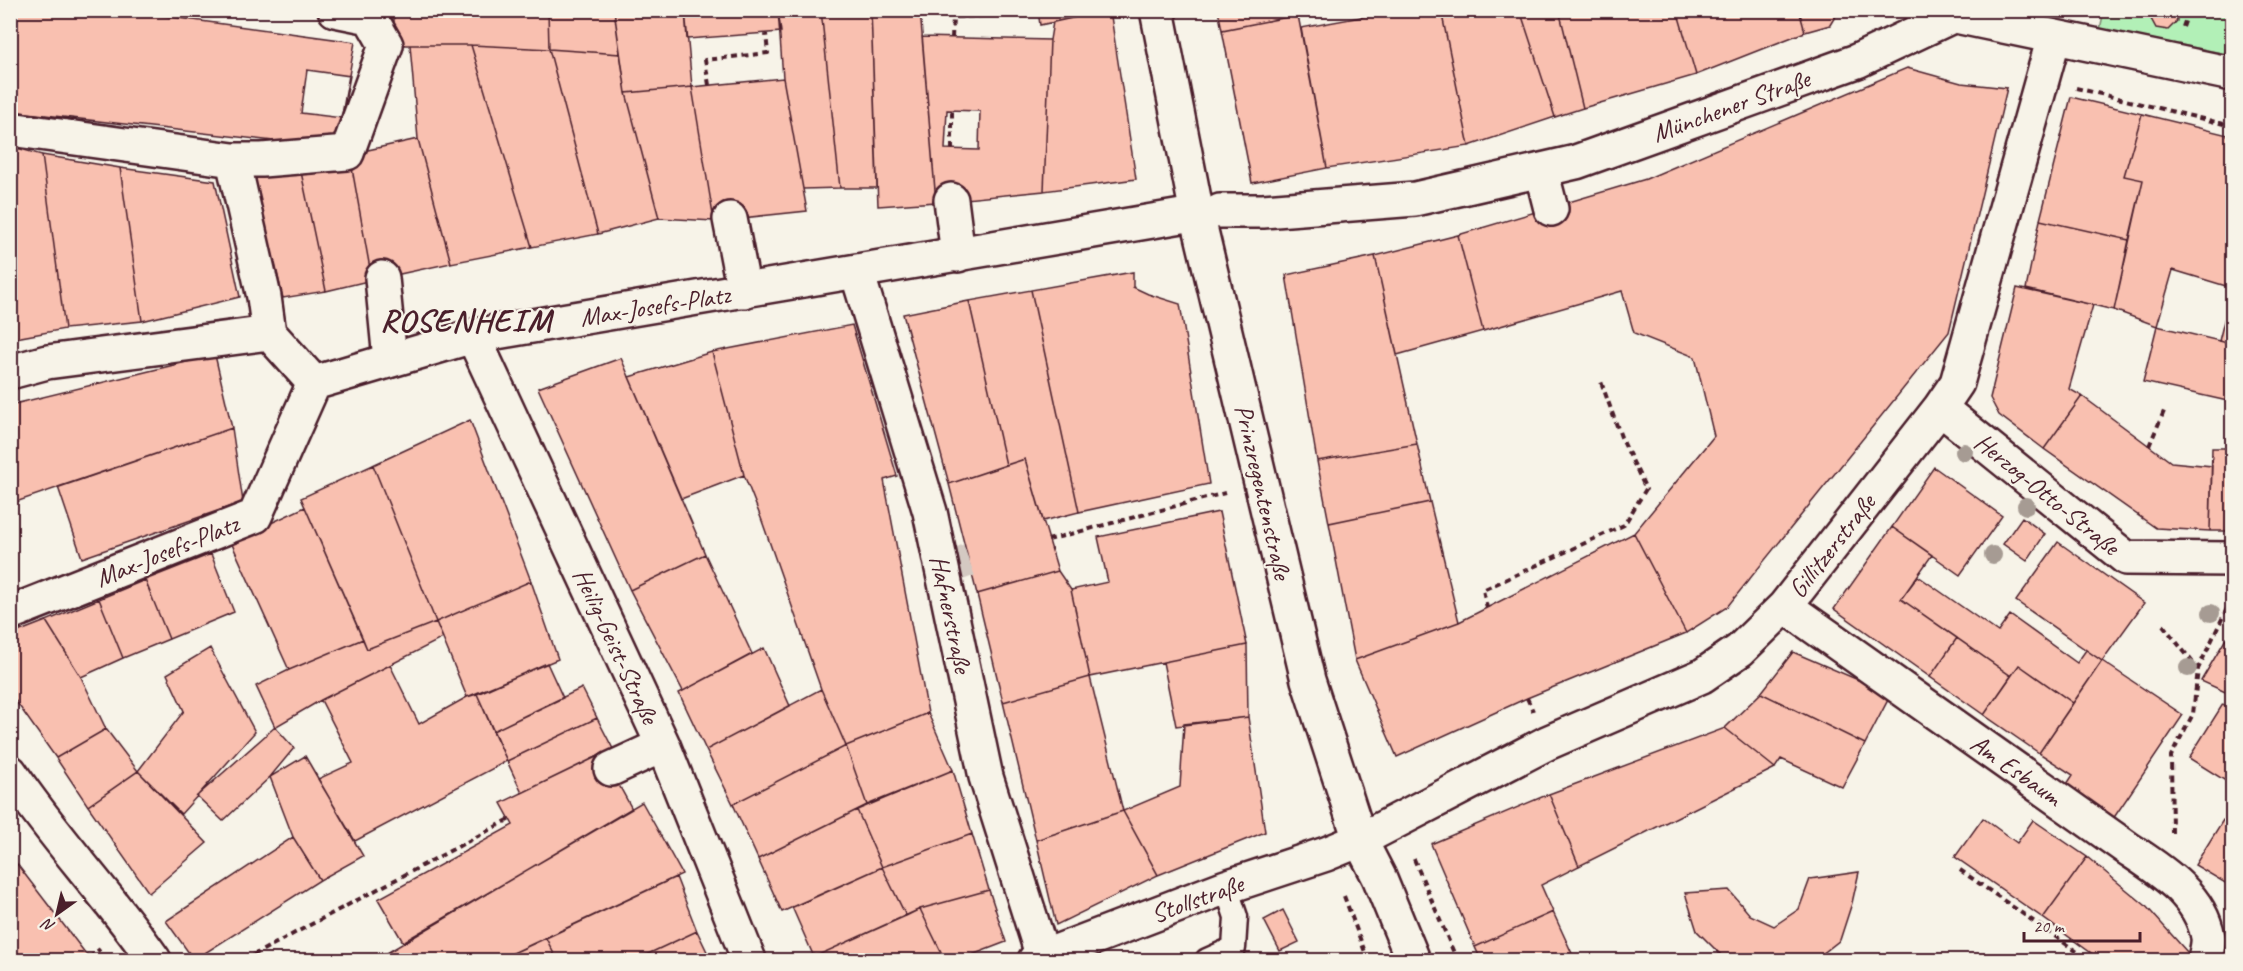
<svg xmlns="http://www.w3.org/2000/svg" width="2243" height="971" font-family="Caveat,sans-serif">
	<rect width="100%" height="100%" fill="#f7f3e8"/>
	<filter id="ink" filterUnits="userSpaceOnUse"><feTurbulence type="fractalNoise" baseFrequency=".0167" numOctaves="2"/><feDisplacementMap in="SourceGraphic" scale="12" xChannelSelector="R" yChannelSelector="G"/><feConvolveMatrix kernelMatrix="1 2 1 2 8 2 1 2 1" color-interpolation-filters="sRGB"/></filter>
	<g filter="url(#ink)">
		<path fill="#b2f0b7" stroke="#7e8871" stroke-width="1.5" d="M2104,11H2232V55L2100,29Z"/>
		<path fill="#f9c0b0" stroke="#4a1f2b" stroke-width="1.5" fill-rule="evenodd" d="M10,10H120L355,42L336,148L10,111Z
			M394,10H548L549,49L471,45H394Z
			M548,10H614L620,54L549,49Z
			M614,10H685L692,87L626,93Z
			M685,10H778L781,32L687,39Z
			M778,10H821L840,188L803,189L783,78Z
			M821,10H871L877,188H840Z
			M871,10H920L936,202L878,206Z
			M1038,10H1109L1040,25Z
			M1110,10L1136,179L1044,191L1050,40L1053,22Z
			M1218,10H1297L1298,15L1222,30Z
			M1399,10H1441L1469,146L1327,168L1301,28Z
			M1441,10H1520L1555,117L1469,146Z
			M1520,10H1559L1583,108L1555,117Z
			M1559,10H1677L1696,75L1583,108Z
			M1677,10H1799L1805,32L1696,75Z
			M1799,10H1839L1830,25L1805,32Z
			M2152,10H2176L2177,21L2168,30L2156,28L2150,17Z
			M1298,15L1327,168L1252,183L1222,30Z
			M922,37L1050,40L1044,191L936,202ZM947,110L980,111L979,150L945,149Z
			M410,45H471L532,247L451,263L418,139Z
			M471,45L549,49L598,234L532,247Z
			M549,49L620,54L626,93L659,218L598,234Z
			M1907,68L1961,83L2007,88L1949,332L1727,607L1686,633L1634,533L1714,436L1695,357L1634,333L1622,291L1483,331L1458,235L1646,179Z
			M307,70L350,76L342,118L301,113Z
			M783,78L807,211L714,221L692,87Z
			M692,87L714,221L659,218L626,93Z
			M2071,97L2142,114L2124,176L2143,180L2129,240L2040,220Z
			M2142,114L2232,136V255L2226,286L2173,270L2157,326L2114,310L2143,180L2124,176Z
			M418,139L451,263L372,280L350,157L359,152Z
			M10,146L42,155L65,329L10,339Z
			M42,155L120,168L142,321L65,329Z
			M350,157L372,280L326,291L300,167Z
			M300,167L326,291L283,298L254,178Z
			M120,168L215,181L240,297L142,321Z
			M2040,220L2129,240L2114,310L2026,289Z
			M1458,235L1483,331L1397,355L1375,256Z
			M1375,256L1417,444L1317,461L1286,275Z
			M1133,272V287L1148,294L1180,304L1209,484L1079,512L1031,290Z
			M2017,288L2093,305L2069,389L2082,396L2044,449L1999,415L1990,398Z
			M2232,289V344L2219,341Z
			M1031,290L1079,512L1043,521L1025,459L1006,465L969,301Z
			M969,301L1006,465L949,484L903,314Z
			M852,325L897,476L884,480L928,713L846,746L821,689L761,518L744,475L712,352Z
			M2157,326L2232,344V402L2143,382Z
			M712,352L744,475L681,499L629,377Z
			M215,355L232,428L10,504V405Z
			M621,358L705,554L630,590L538,388Z
			M2082,396L2171,462L2212,466L2210,531L2156,528L2044,449Z
			M470,420L531,581L436,622L373,465Z
			M232,428L243,502L82,558L58,487Z
			M1417,444L1430,502L1329,523L1317,461Z
			M2212,448H2232V531H2210Z
			M1025,459L1058,571L977,594L949,484Z
			M373,465L436,622L367,649L301,498Z
			M1934,467L2002,516L1960,575L1892,527Z
			M1430,502L1459,622L1355,660L1329,523Z
			M305,507L363,639L289,670L231,542Z
			M1219,512L1247,645L1090,677L1071,590L1108,582L1098,537Z
			M2022,517L2045,534L2027,561L2003,544Z
			M1892,527L1932,555L1901,599L1957,638L1930,677L1834,609Z
			M1634,533L1686,633L1527,698L1397,757L1355,660L1459,622Z
			M2058,542L2144,603L2102,661L2016,601Z
			M211,554L234,612L169,639L145,580Z
			M705,554L752,654L683,691L630,590Z
			M1058,571L1071,590L1090,677L1003,702L977,594Z
			M1918,576L1998,632L2010,615L2077,663L2086,650L2102,661L2073,703L2019,665L2011,676L1901,599Z
			M145,580L169,639L123,658L99,599Z
			M531,581L558,659L467,697L436,622Z
			M99,599L123,658L81,677L46,621Z
			M46,621L81,677L106,729L56,758L10,693V635Z
			M436,622L443,638L321,700L275,727L256,686L289,670L363,639L367,649Z
			M2227,637L2232,639V695L2201,681Z
			M1957,638L2011,676L1984,715L1930,677Z
			M1247,645L1248,717L1176,726L1163,662Z
			M210,648L255,732L181,814L138,771L184,711L167,674Z
			M764,648L790,706L706,750L679,693Z
			M1793,652L1891,694L1865,744L1761,693Z
			M2102,661L2183,715L2113,819L2065,787L2073,775L2039,753Z
			M547,663L563,698L493,731L477,694Z
			M390,665L419,724L467,697L477,694L507,761L355,841L318,779L353,763L321,700Z
			M2019,665L2073,703L2039,753L1984,715Z
			M1090,677L1123,811L1036,840L1003,702Z
			M582,688L597,718L507,761L493,731Z
			M821,689L846,746L733,804L706,750Z
			M1761,693L1865,744L1842,787L1781,759L1775,768L1725,728Z
			M2223,704L2232,710V785L2189,758Z
			M928,713L953,770L867,805L846,746Z
			M1248,717L1265,832L1158,875L1123,811L1180,787L1184,724Z
			M597,718L613,749L522,793L507,761Z
			M275,727L294,748L270,777L223,821L197,796Z
			M1725,728L1775,768L1579,866L1549,794Z
			M106,729L138,771L88,806L56,758Z
			M846,746L867,805L758,859L733,804Z
			M602,754L632,809L403,942L378,899L513,825L501,803Z
			M305,756L363,856L320,880L293,837L270,777Z
			M953,770L972,834L882,867L857,810Z
			M138,771L207,843L149,893L88,806Z
			M1549,794L1579,866L1541,885L1553,912L1475,947L1431,844Z
			M642,802L682,874L498,960H375Z
			M857,810L882,867L782,912L758,859Z
			M1123,811L1158,875L1056,925L1036,840Z
			M1983,818L2017,843L2033,820L2087,857L2043,918L1955,857Z
			M2223,820L2232,826V887L2195,865Z
			M972,834L989,890L920,909L906,916L882,867Z
			M293,837L320,880L194,960L166,921Z
			M10,855L89,958L91,960H10Z
			M2087,857L2145,905L2188,953L2182,960H2101L2043,918Z
			M882,867L906,916L814,957L792,907Z
			M1859,872L1852,903L1840,940L1817,958L1809,960H1737L1723,957L1697,931L1685,893L1729,890L1750,915L1774,926L1799,909L1810,879Z
			M676,877L697,931L635,960H557L546,938Z
			M989,890L1006,942L959,960H945L920,909Z
			M920,909L945,960H816L814,957Z
			M1283,910L1299,942L1280,951L1264,920Z
			M1553,912L1575,960H1481L1475,947Z
			M697,931L711,960H635Z
			M546,938L557,960H498Z"/>
		<g fill="none" stroke-linecap="round" stroke-linejoin="round">
			<path stroke="#d4c9c2" stroke-width="33" stroke-dasharray="33 16" stroke-linecap="butt" d="M942,570L969,560"/>
			<defs>
				<path id="service" d="M1207,960L1234,948L1236,917L1226,887"/>
				<path id="pedestrian" d="M10,129L233,160L264,297L269,333
					M233,160H262L347,153L386,45L370,17L335,10
					M1541,170L1551,209
					M951,200L958,255
					M1220,211H1263L1415,199L1576,162L1857,61L1952,16
					M730,219L744,291
					M857,272L930,512L986,777L1043,957
					M382,278L390,360
					M473,336L663,745L749,960
					M10,372L47,362L269,333L314,383L473,336L1182,216
					M10,613L255,516L314,383
					M611,769L663,745"/>
				<path id="minor" d="M1927,10L2232,74
					M1940,408L2126,558L2232,559
					M1785,606L2127,848C2160,870 2200,894 2208,937C2209,944 2206,953 2205,960
					M10,772C54,838 109,895 154,960
					M1035,960L1226,887L1326,854L1360,840L1547,743L1702,676L1740,650L1785,606L1940,408L1957,383L2054,37"/>
				<path id="secondary" d="M1157,10L1197,214L1308,680L1360,840L1379,877L1413,960"/>
			</defs>
			<use href="#service" stroke="#4a1f2b" stroke-width="27"/>
			<use href="#pedestrian" stroke="#4a1f2b" stroke-width="38"/>
			<use href="#minor" stroke="#4a1f2b" stroke-width="38"/>
			<use href="#secondary" stroke="#4a1f2b" stroke-width="38"/>
			<path stroke="#4a1f2b" stroke-width="4" stroke-dasharray="6 4.5" stroke-linecap="butt" d="M952,10L953,17L1039,14
				M2183,27L2189,10
				M952,38L953,17
				M709,85L705,60L768,53L766,34
				M2076,88L2232,126
				M952,149V110
				M2149,446L2165,409
				M1048,540L1225,493
				M1487,608L1483,590L1624,525L1646,489L1621,437L1600,379
				M2163,625L2198,669
				M1527,698L1533,711
				M2172,833L2171,756L2193,714L2198,669L2232,598
				M1414,859L1457,960
				M1960,870L2089,960
				M1344,896L1368,960
				M89,958L100,949
				M244,960L510,819"/>
			<use href="#service" stroke="#f7f3e8" stroke-width="22"/>
			<use href="#pedestrian" stroke="#f7f3e8" stroke-width="33"/>
			<use href="#minor" stroke="#f7f3e8" stroke-width="33"/>
			<use href="#secondary" stroke="#f7f3e8" stroke-width="33"/>
		</g>
		<g fill="#a69b93">
			<circle cx="1964" cy="452" r="9"/>
			<circle cx="2026" cy="506" r="9"/>
			<circle cx="1993" cy="555" r="9"/>
			<circle cx="2211" cy="613" r="9"/>
			<circle cx="2188" cy="668" r="9"/>
		</g>
	</g>
	<g text-anchor="middle" dominant-baseline="central" stroke-width="4.5" stroke-linejoin="round" paint-order="stroke">
		<g font-size="26" fill="#4a1f2b" stroke="#f7f3e8">
			<text transform="translate(1731 106) rotate(-20)">Münchener Straße</text>
			<text transform="translate(655 306) rotate(-9)">Max-Josefs-Platz</text>
			<text transform="translate(1263 492) rotate(77)">Prinzregentenstraße</text>
			<text transform="translate(2047 494) rotate(39)">Herzog-Otto-Straße</text>
			<text transform="translate(1832 546) rotate(-52)">Gillitzerstraße</text>
			<text transform="translate(167 551) rotate(-22)">Max-Josefs-Platz</text>
			<text transform="translate(951 614) rotate(78)">Hafnerstraße</text>
			<text transform="translate(616 646) rotate(65)">Heilig-Geist-Straße</text>
			<text transform="translate(2016 770) rotate(35)">Am Esbaum</text>
			<text transform="translate(1197 899) rotate(-20)">Stollstraße</text>
		</g>
		<g font-size="32" font-weight="bold" letter-spacing="1.5" fill="#4a1f2b" stroke="#f7f3e8">
			<text x="466" y="320">ROSENHEIM</text>
		</g>
	</g>
	<rect width="2243" height="971" fill="none" stroke="#f7f3e8" stroke-width="36"/>
	<rect x="18" y="18" width="2207" height="935" fill="none" stroke="#4a1f2b" stroke-width="2" filter="url(#ink)"/>
	<g transform="translate(57 914) rotate(214)" stroke="#f7f3e8" stroke-width="4.5" paint-order="stroke">
	<path d="M0-4.5L10 22L0 15L-10 22Z" fill="#4a1f2b"/>
	<text y="-9" font-size="16" font-weight="bold" text-anchor="middle" fill="#4a1f2b">N</text>
	</g>
	<path d="M2024 932v9h116v-9" fill="none" stroke="#4a1f2b" stroke-width="3"/>
	<text x="2033" y="932" font-size="18" fill="#4a1f2b" stroke="#f7f3e8" stroke-width="4.5" paint-order="stroke">20 m</text>
</svg>
